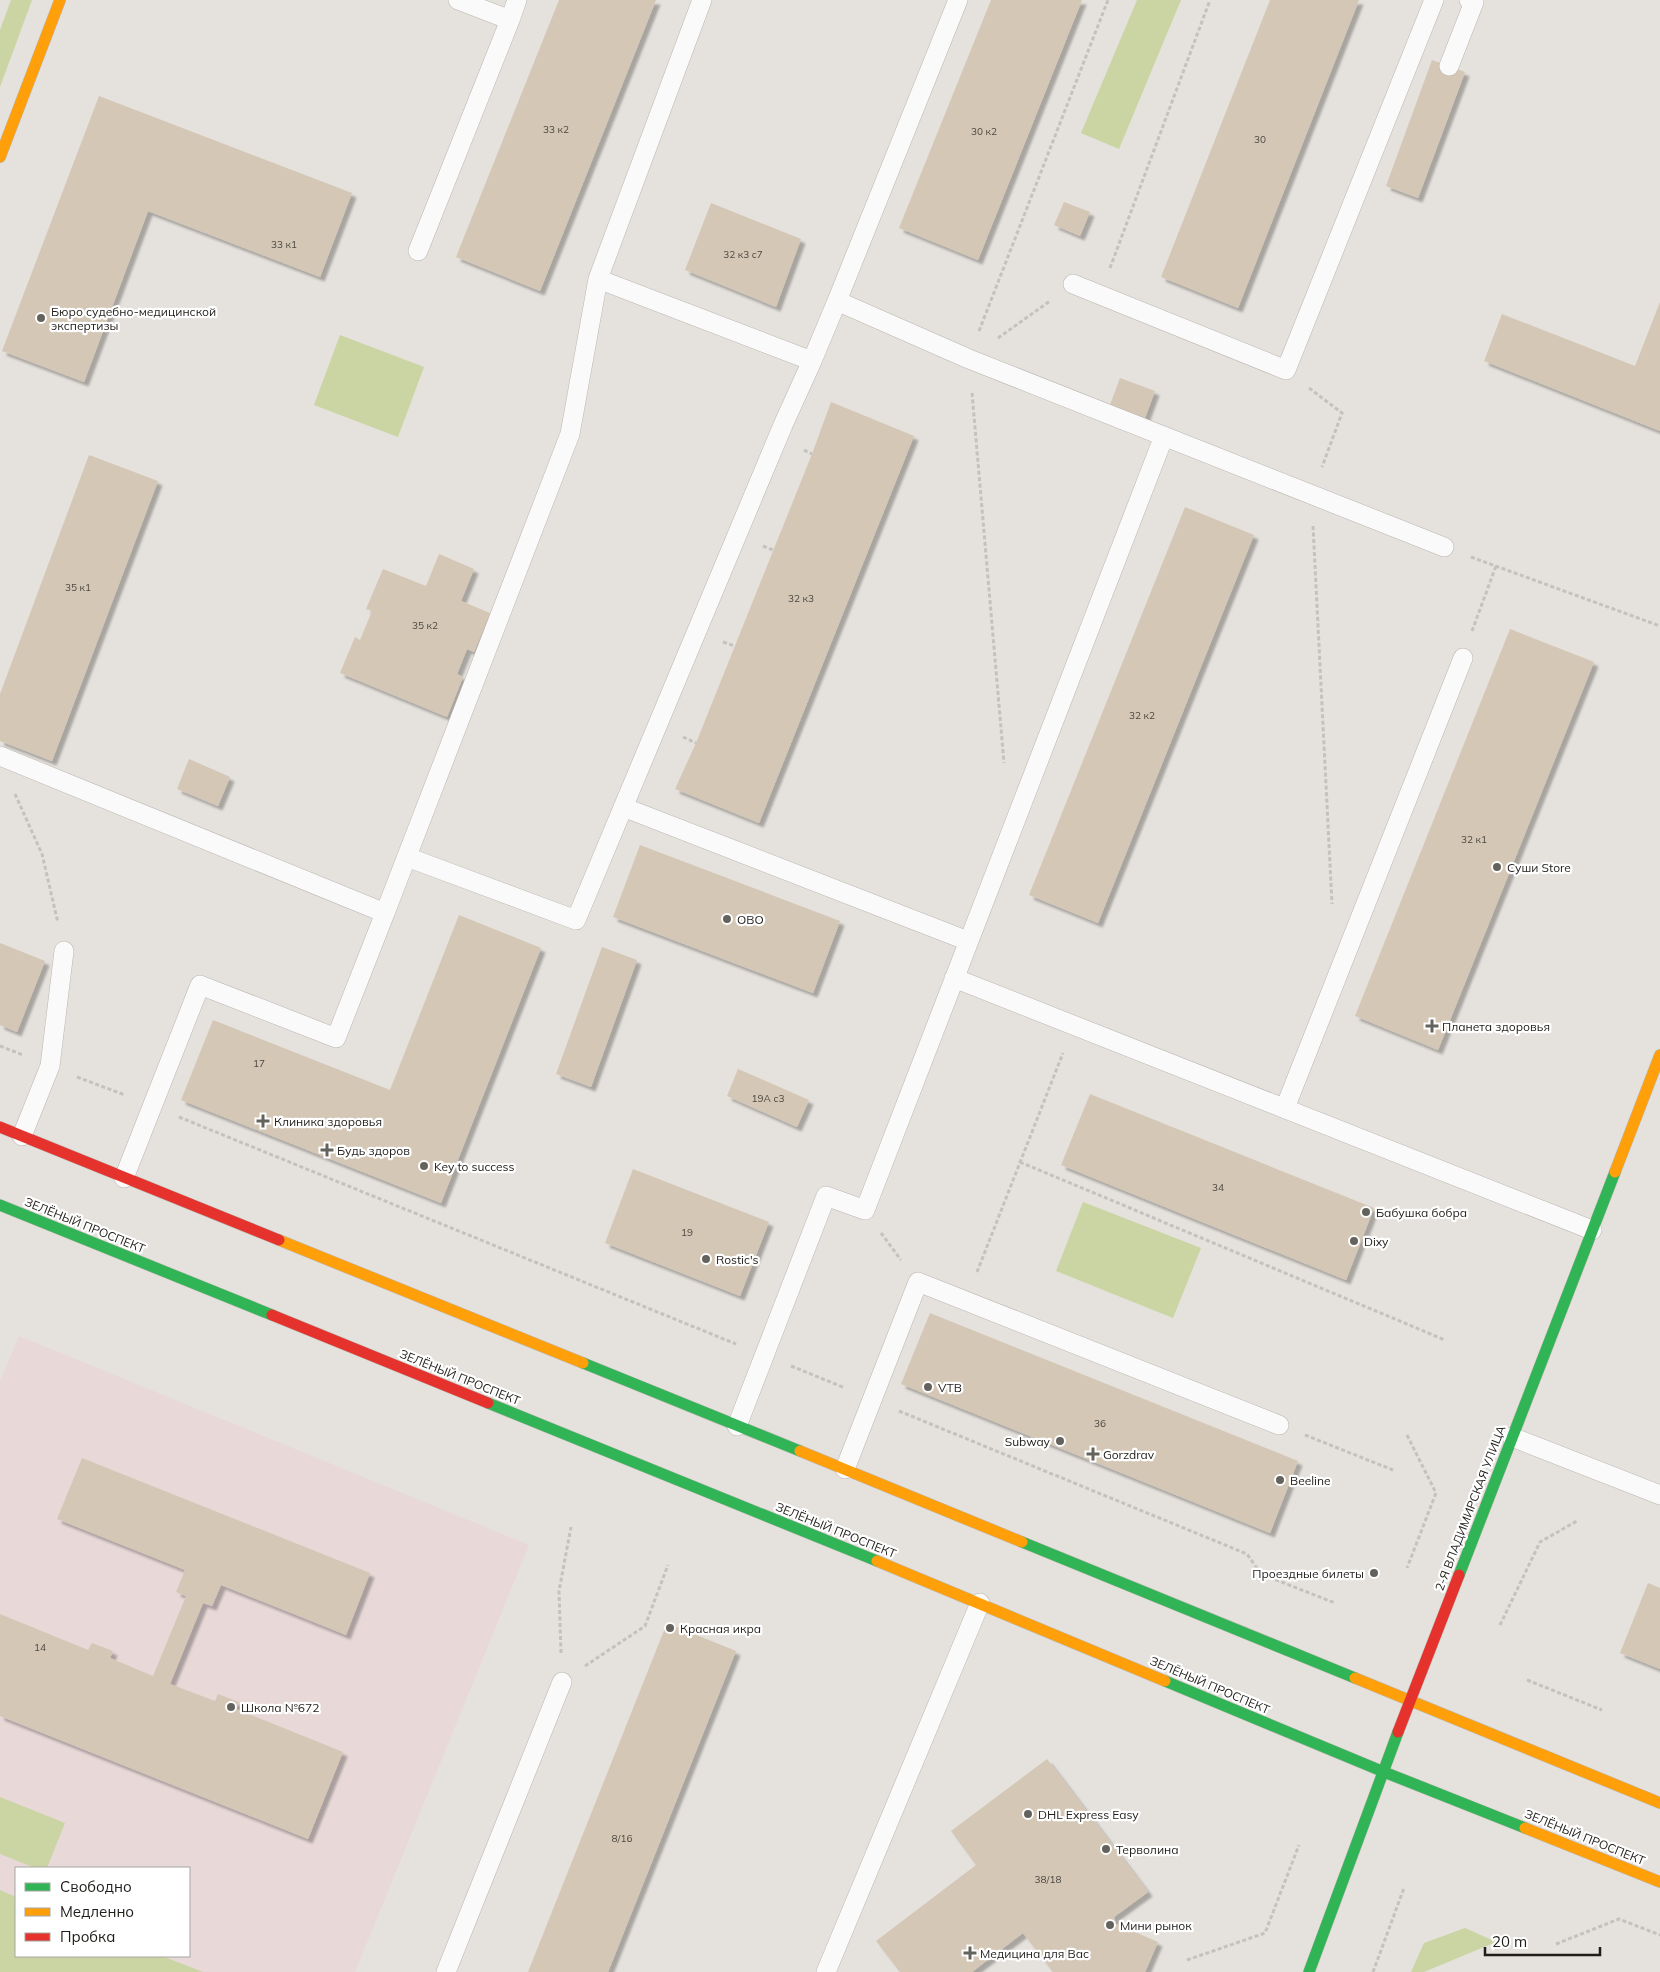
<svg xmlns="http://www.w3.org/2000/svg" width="1660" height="1972" font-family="Mulish,sans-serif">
	<defs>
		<filter id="shadow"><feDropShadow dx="4.5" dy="4.5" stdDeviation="1" flood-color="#0004"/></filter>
	</defs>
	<rect width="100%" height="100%" fill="#e5e1dc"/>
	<path fill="#e8d8d8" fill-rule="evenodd" d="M19,1336L529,1545L355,1972H0V1382ZM16,1868H189V1956H16Z"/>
	<path fill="#cad5a3" d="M11,0H32L0,87V30Z
		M1137,0H1181L1119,149L1081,133Z
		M340,335L424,367L398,437L314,405Z
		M1083,1202L1201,1248L1173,1318L1056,1271Z
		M0,1797L65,1823L47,1868H35L0,1854Z
		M0,1890L16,1897V1956H162L203,1972H0Z
		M1465,1928L1496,1942L1424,1972H1411L1424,1943Z"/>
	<path fill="#d4c7b5" filter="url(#shadow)" d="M559,0H656L540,291L456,257Z
		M991,0H1082L978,260L899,228Z
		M1270,0H1359L1238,308L1161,277Z
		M1432,60L1465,72L1418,198L1386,186Z
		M99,96L352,193L320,277L148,211L84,382L2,351Z
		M1064,202L1090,212L1080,236L1054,225Z
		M711,203L801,239L776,307L685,270Z
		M1660,302V431L1484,361L1502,314L1635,366Z
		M1120,378L1155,391L1145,418L1110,405Z
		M831,402L914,436L759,823L675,789L696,743L812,454Z
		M89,455L158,481L52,761L0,741V694Z
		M1185,507L1254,535L1098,923L1029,895Z
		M439,554L474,569L461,601L490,613L474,652L467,649L457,674L463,677L447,717L340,673L355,637L360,640L372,611L366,609L383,569L426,586Z
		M1510,629L1594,662L1438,1050L1355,1016Z
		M189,759L230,777L218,806L177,789Z
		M640,845L840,921L813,993L613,917Z
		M459,915L541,948L441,1203L181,1100L213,1020L390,1090Z
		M0,943L45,961L17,1032L0,1025Z
		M602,947L637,960L591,1087L556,1074Z
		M738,1069L809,1100L797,1127L727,1096Z
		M1090,1094L1374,1208L1346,1280L1061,1165Z
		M633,1169L769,1222L740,1296L605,1243Z
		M930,1313L1298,1461L1270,1533L901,1384Z
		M82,1458L370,1573L346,1635L221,1585L212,1606L203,1603L170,1684L215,1701L218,1694L239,1702L236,1709L343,1752L308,1839L0,1716V1614L88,1650L92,1643L113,1651L110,1658L153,1676L186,1596L176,1592L185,1570L57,1519Z
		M1648,1583L1660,1588V1669L1620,1653Z
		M667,1623L736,1651L608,1972H528Z
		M1047,1759L1148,1892L1114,1917L1116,1924L1158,1942L1145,1972H1053L1023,1933L972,1972H900L876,1941L976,1865L951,1831Z"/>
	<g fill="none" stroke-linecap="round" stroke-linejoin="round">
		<defs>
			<path id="lane" d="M510,20L517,0
				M1449,66L1474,2L1469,0
				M418,251L510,20L458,0
				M598,279L702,0
				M1073,284L1286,370L1434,0
				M837,301L958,0
				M0,756L385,913L570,434L598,279L812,361L837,301L969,359L1444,547
				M623,807L968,941
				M407,857L576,920L783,425L812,361
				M954,978L1592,1230
				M1285,1108L1463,658
				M22,1136L50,1066L64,951
				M124,1178L200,985L336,1038L385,913
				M737,1426L826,1196L865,1210L1164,436
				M1512,1437L1660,1495
				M845,1469L918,1282L1279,1425
				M446,1972L562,1682
				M826,1972L980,1603"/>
			<path id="fast" d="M0,1205L272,1315
				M583,1363L800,1451
				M488,1403L877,1561
				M1022,1542L1355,1678
				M1459,1575L1615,1172
				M1165,1681L1384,1772L1525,1828
				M1309,1972L1398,1732"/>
			<path id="slow" d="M0,157L60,0
				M1615,1172L1660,1055
				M279,1240L583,1363
				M800,1451L1022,1542
				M877,1561L1165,1681
				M1355,1678L1660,1803
				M1525,1828L1660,1882"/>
			<path id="jam" d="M0,1127L279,1240
				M272,1315L488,1403
				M1398,1732L1459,1575"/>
		</defs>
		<use href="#lane" stroke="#bab6b2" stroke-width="20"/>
		<use href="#fast" stroke="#bab6b2" stroke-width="12"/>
		<use href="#slow" stroke="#bab6b2" stroke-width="12"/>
		<use href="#jam" stroke="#bab6b2" stroke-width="12"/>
		<path stroke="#c3c2bf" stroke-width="3" stroke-dasharray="4 2.5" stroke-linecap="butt" d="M1110,268L1210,0
			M979,331L1108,0
			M998,338L1050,301
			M1309,388L1342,413L1322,467
			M972,393L1004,763
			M804,450L812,454
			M1313,526L1332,904
			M763,546L773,550
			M1471,557L1660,626
			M1472,631L1496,566
			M723,642L735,646
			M683,737L696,743
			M15,794L42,854L58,923
			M0,1046L23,1055
			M77,1077L125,1095
			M179,1117L736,1344
			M1020,1162L1445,1340
			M881,1233L901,1260
			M977,1272L1063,1053
			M791,1366L845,1388
			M899,1411L1247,1554L1261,1574L1335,1603
			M1305,1435L1393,1470
			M1407,1435L1436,1493L1407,1568
			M1500,1625L1540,1542L1577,1521
			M561,1653L559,1591L571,1527
			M585,1666L645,1626L668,1565
			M1527,1680L1602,1710
			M1556,1944L1619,1919L1660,1935
			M1187,1960L1265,1933L1299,1845
			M1373,1972L1404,1888"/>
		<use href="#lane" stroke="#fbfafa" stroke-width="19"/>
		<use href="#fast" stroke="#30b455" stroke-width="11"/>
		<use href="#slow" stroke="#ff9f0a" stroke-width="11"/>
		<use href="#jam" stroke="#e5322d" stroke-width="11"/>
	</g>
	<g fill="#64625d" stroke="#fff" stroke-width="2">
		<circle cx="41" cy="318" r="5"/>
		<circle cx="1497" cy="867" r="5"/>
		<circle cx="727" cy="919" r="5"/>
		<path d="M1429.5 1018.5h5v5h5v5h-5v5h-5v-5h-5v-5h5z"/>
		<path d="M260.5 1113.5h5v5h5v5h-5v5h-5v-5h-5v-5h5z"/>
		<path d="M324.5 1142.5h5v5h5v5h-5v5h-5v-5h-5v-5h5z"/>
		<circle cx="424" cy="1166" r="5"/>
		<circle cx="1366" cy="1212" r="5"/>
		<circle cx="1354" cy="1241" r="5"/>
		<circle cx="706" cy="1259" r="5"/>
		<circle cx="928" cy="1387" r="5"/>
		<circle cx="1060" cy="1441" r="5"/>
		<path d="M1090.5 1446.5h5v5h5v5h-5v5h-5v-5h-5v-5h5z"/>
		<circle cx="1280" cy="1480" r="5"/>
		<circle cx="1374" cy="1573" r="5"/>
		<circle cx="670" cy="1628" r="5"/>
		<circle cx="231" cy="1707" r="5"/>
		<circle cx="1028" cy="1814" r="5"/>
		<circle cx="1106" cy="1849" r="5"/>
		<circle cx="1110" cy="1925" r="5"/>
		<path d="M967.5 1945.5h5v5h5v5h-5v5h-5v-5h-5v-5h5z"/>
	</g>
	<g text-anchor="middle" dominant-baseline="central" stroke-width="4.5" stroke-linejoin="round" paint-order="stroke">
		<g font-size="10" fill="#4c4840">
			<text x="556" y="129">33 к2</text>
			<text x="984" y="131">30 к2</text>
			<text x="1260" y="139">30</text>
			<text x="284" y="244">33 к1</text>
			<text x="743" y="254">32 к3 с7</text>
			<text x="78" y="587">35 к1</text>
			<text x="801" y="598">32 к3</text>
			<text x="425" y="625">35 к2</text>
			<text x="1142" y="715">32 к2</text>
			<text x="1474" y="839">32 к1</text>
			<text x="259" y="1063">17</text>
			<text x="768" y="1098">19А с3</text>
			<text x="1218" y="1187">34</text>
			<text x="687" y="1232">19</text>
			<text x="1100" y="1423">36</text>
			<text x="40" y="1647">14</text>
			<text x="622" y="1838">8/16</text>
			<text x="1048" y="1879">38/18</text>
		</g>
		<g font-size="12" fill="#1f1d19" stroke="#fff" text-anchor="start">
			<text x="51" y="311">Бюро судебно-медицинской<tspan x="51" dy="14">экспертизы</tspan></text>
			<text x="1507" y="867">Суши Store</text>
			<text x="737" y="919">ОВО</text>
			<text x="1442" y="1026">Планета здоровья</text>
			<text x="274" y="1121">Клиника здоровья</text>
			<text x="337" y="1150">Будь здоров</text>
			<text x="434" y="1166">Key to success</text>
			<text x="1376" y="1212">Бабушка бобра</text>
			<text x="1364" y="1241">Dixy</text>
			<text x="716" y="1259">Rostic's</text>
			<text x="938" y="1387">VTB</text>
			<text x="1050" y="1441" text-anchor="end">Subway</text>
			<text x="1103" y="1454">Gorzdrav</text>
			<text x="1290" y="1480">Beeline</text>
			<text x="1364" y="1573" text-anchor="end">Проездные билеты</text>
			<text x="680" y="1628">Красная икра</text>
			<text x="241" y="1707">Школа №672</text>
			<text x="1038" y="1814">DHL Express Easy</text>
			<text x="1116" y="1849">Терволина</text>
			<text x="1120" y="1925">Мини рынок</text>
			<text x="980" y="1953">Медицина для Вас</text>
		</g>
		<g font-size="12" fill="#1f1d19" stroke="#fff">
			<text transform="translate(85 1225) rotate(22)">ЗЕЛЁНЫЙ ПРОСПЕКТ</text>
			<text transform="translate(460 1377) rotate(22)">ЗЕЛЁНЫЙ ПРОСПЕКТ</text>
			<text transform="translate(1470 1508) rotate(-69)">2-Я ВЛАДИМИРСКАЯ УЛИЦА</text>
			<text transform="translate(836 1530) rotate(22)">ЗЕЛЁНЫЙ ПРОСПЕКТ</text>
			<text transform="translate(1210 1685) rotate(23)">ЗЕЛЁНЫЙ ПРОСПЕКТ</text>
			<text transform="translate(1585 1837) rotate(22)">ЗЕЛЁНЫЙ ПРОСПЕКТ</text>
		</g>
	</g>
	<rect x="15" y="1867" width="175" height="90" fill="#ffffff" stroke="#a5a5a3"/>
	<rect x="25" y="1883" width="25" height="8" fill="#30b455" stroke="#a5a5a3"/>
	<text x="60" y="1892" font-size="15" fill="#1f1d19">Свободно</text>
	<rect x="25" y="1908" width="25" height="8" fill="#ff9f0a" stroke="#a5a5a3"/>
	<text x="60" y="1917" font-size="15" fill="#1f1d19">Медленно</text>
	<rect x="25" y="1933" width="25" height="8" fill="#e5322d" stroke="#a5a5a3"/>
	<text x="60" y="1942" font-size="15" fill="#1f1d19">Пробка</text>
	<path d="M1485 1947v8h115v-8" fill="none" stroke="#1f1d19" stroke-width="2.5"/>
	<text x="1492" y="1947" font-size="15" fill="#1f1d19" stroke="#ffffff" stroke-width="4" paint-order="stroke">20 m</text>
</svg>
